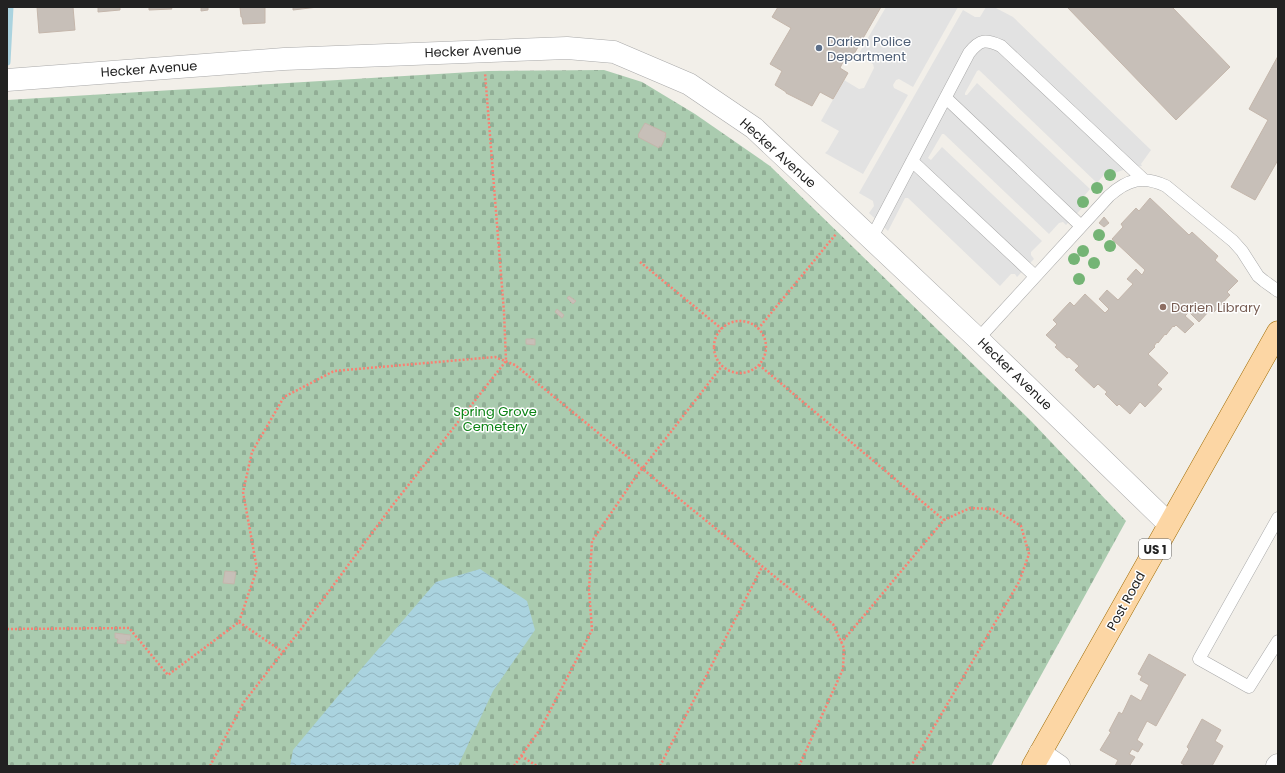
<svg xmlns="http://www.w3.org/2000/svg" width="1285" height="773" font-family="Poppins,sans-serif">
	<defs>
		<pattern id="cemetery-stones" width="16" height="16" patternUnits="userSpaceOnUse"><rect width="16" height="16" fill="#aacbaf"/><path d="M2 7V4a2 2 0 0 1 4 0v3zM10 15v-3a2 2 0 0 1 4 0v3z" fill="#92ae96"/></pattern>
		<pattern id="water-waves" width="16" height="10" patternUnits="userSpaceOnUse"><rect width="16" height="10" fill="#aad3df"/><path d="M0 5q4-4 8 0t8 0" fill="none" stroke="#92b5bf"/></pattern>
	</defs>
	<rect width="100%" height="100%" fill="#f2efe9"/>
	<path fill="url(#cemetery-stones)" d="M604,70L642,82L695,114L770,166L1032,422L1126,521L991,766H7V100L488,71Z"/>
	<path fill="#e2e2e2" d="M886,7H958L913,87L899,79L896,80L893,85L894,88L908,95L863,174L825,153L828,150L839,131L821,121L844,80L859,89L864,88L874,68L873,64L858,55Z
		M986,7H994L1013,17L1151,150L1141,164L1142,166L1133,167L1114,173L1113,171L1108,170L1097,183L979,70L977,71L965,93V95H967L977,83L1090,189L1080,201L1079,205L1083,207L1066,225L1063,222L1059,223L1049,234L944,134H942L928,158L931,160L942,147L1042,241L1031,252V255L1034,259L1017,277L1015,274H1011L1000,286L908,198H905L888,231L869,213L874,206L873,201L859,193L963,10L975,17H980Z"/>
	<path fill="url(#water-waves)" d="M480,569L527,601L535,630L493,691L458,766H290L293,750L338,696L436,582Z"/>
	<g fill="none" stroke-linecap="round" stroke-linejoin="round">
		<path stroke="#aad3df" stroke-width="7" d="M7,62L10,7"/>
	</g>
	<path fill="#c7bfb8" stroke="#c4b6ab" d="M37,7H73L75,30L39,33Z
		M98,7H120V10L98,12Z
		M149,7H171L172,9L149,10Z
		M201,7H208V10L201,11Z
		M240,7H265V23L243,24L242,17H241Z
		M293,7H318L293,10Z
		M778,7H881L850,61L845,58L840,68L848,73L833,99L820,92L812,106L786,93V92L775,85L782,71L770,64L791,28L772,17Z
		M1067,7H1172L1230,67L1176,120Z
		M1278,56V160L1255,200L1231,187L1268,120L1249,109Z
		M645,123L666,133L665,136H666L661,147L659,146V148L638,137L639,136L638,135Z
		M1150,198L1189,235L1192,232L1218,256L1215,260L1238,281L1227,292L1230,295L1213,313L1210,310L1199,322L1189,312L1185,316L1194,324L1185,333L1176,325L1174,327L1173,326L1166,335L1165,334L1158,343L1157,342L1154,346L1155,347L1148,354L1168,373L1157,385L1162,389L1145,407L1140,402L1130,414L1119,404L1117,406L1105,394L1107,392L1098,384L1094,388L1075,370L1079,366L1069,357L1067,358L1055,347L1057,345L1046,335L1057,324L1053,320L1070,302L1074,306L1085,294L1105,313L1109,309L1099,299L1107,290L1118,300L1133,284L1127,279L1136,269L1142,275L1145,270L1112,239L1123,227L1121,224L1136,208L1139,211Z
		M1104,217L1109,223L1104,227L1099,223Z
		M569,296L576,301L573,304L567,298Z
		M557,309L564,315L562,318L555,312Z
		M526,339H535V345L526,344Z
		M225,571L236,572L234,584L223,583Z
		M115,633L131,635L130,641L126,640V644L117,643L118,639L115,638Z
		M1149,654L1186,675L1184,676L1156,726L1147,721L1137,740L1143,744L1138,752L1132,749L1129,754L1135,757L1130,765L1132,766H1115L1118,760L1100,750L1111,732L1109,731L1119,712L1122,714L1131,695L1141,701L1149,685L1140,680L1142,676L1138,674Z
		M1202,719L1221,730L1215,741L1223,746L1212,766H1186L1181,763L1189,749L1187,747Z"/>
	<g fill="none" stroke-linecap="round" stroke-linejoin="round">
		<defs>
			<path id="service" d="M946,98L1081,226
				M912,161L1035,276
				M871,239L969,53C980,39 986,39 1001,46L1143,179
				M978,339L1109,196C1128,179 1143,175 1166,186L1233,241L1242,251L1258,276L1264,281L1278,291
				M1278,518L1199,659L1249,687L1278,641"/>
			<path id="minor" d="M1040,753L1059,766"/>
			<path id="tertiary" d="M7,80L284,59L567,48L614,52L689,84L754,128L978,339L1169,524
				M1277,766L1278,765"/>
			<path id="primary" d="M1033,766L1278,332"/>
		</defs>
		<use href="#service" stroke="#a9a9a9" stroke-width="13"/>
		<use href="#minor" stroke="#a9a9a9" stroke-width="23"/>
		<use href="#tertiary" stroke="#a9a9a9" stroke-width="23"/>
		<use href="#primary" stroke="#a06b00" stroke-width="23"/>
		<path stroke="#fa8072" stroke-width="2.5" stroke-dasharray="2 2" stroke-linecap="butt" d="M640,262L722,329
			M714 347a26 26 0 1 1 52 0a26 26 0 1 1-52 0Z
			M758,329L836,234
			M759,365L944,520
			M239,622L283,652
			M7,629L129,628L168,675L239,622L257,569L243,492L252,452L284,397L334,371L495,357L515,365L833,624L844,648L843,669L799,766
			M841,643L944,520L970,508L993,509L1021,526L1029,554L1019,582L911,766
			M521,756L537,766
			M210,766L244,702L301,629L392,506L506,361L504,312L485,73
			M514,766L541,728L592,630L589,590L592,541L635,478L722,366
			M660,766L762,567"/>
		<use href="#service" stroke="#fff" stroke-width="12"/>
		<use href="#minor" stroke="#fff" stroke-width="22"/>
		<use href="#tertiary" stroke="#fff" stroke-width="22"/>
		<use href="#primary" stroke="#fcd6a4" stroke-width="22"/>
	</g>
	<g fill="#74b475">
		<circle cx="1110" cy="175" r="6"/>
		<circle cx="1097" cy="188" r="6"/>
		<circle cx="1083" cy="202" r="6"/>
		<circle cx="1099" cy="235" r="6"/>
		<circle cx="1110" cy="246" r="6"/>
		<circle cx="1083" cy="251" r="6"/>
		<circle cx="1074" cy="259" r="6"/>
		<circle cx="1094" cy="263" r="6"/>
		<circle cx="1079" cy="279" r="6"/>
	</g>
	<circle fill="#5c6f8a" stroke="#fff" stroke-width="1.5" cx="819" cy="48" r="4"/>
	<circle fill="#8d6e63" stroke="#fff" stroke-width="1.5" cx="1163" cy="307" r="4"/>
	<g text-anchor="middle" dominant-baseline="central" stroke-width="3" stroke-linejoin="round" paint-order="stroke">
		<rect fill="#fff" stroke="#646464" stroke-width="1" x="1139" y="539" width="32" height="20" rx="3"/>
		<g font-size="12" font-weight="bold" fill="#222">
			<text x="1155" y="549">US 1</text>
		</g>
		<g font-size="13" fill="#4e5e75" stroke="#fff" text-anchor="start">
			<text x="827" y="41">Darien Police<tspan x="827" dy="15">Department</tspan></text>
		</g>
		<g font-size="13" fill="#222" stroke="#fff">
			<text transform="translate(473 51) rotate(-2)">Hecker Avenue</text>
			<text transform="translate(149 69) rotate(-4)">Hecker Avenue</text>
			<text transform="translate(778 153) rotate(42)">Hecker Avenue</text>
			<text transform="translate(1015 374) rotate(44)">Hecker Avenue</text>
			<text transform="translate(1126 601) rotate(-61)">Post Road</text>
		</g>
		<g font-size="13" fill="#785e54" stroke="#fff" text-anchor="start">
			<text x="1171" y="307">Darien Library</text>
		</g>
		<g font-size="13" fill="#0c8416" stroke="#fff">
			<text x="495" y="411">Spring Grove<tspan x="495" dy="15">Cemetery</tspan></text>
		</g>
	</g>
	<rect width="1285" height="773" fill="none" stroke="#222222" stroke-width="16"/>
</svg>
